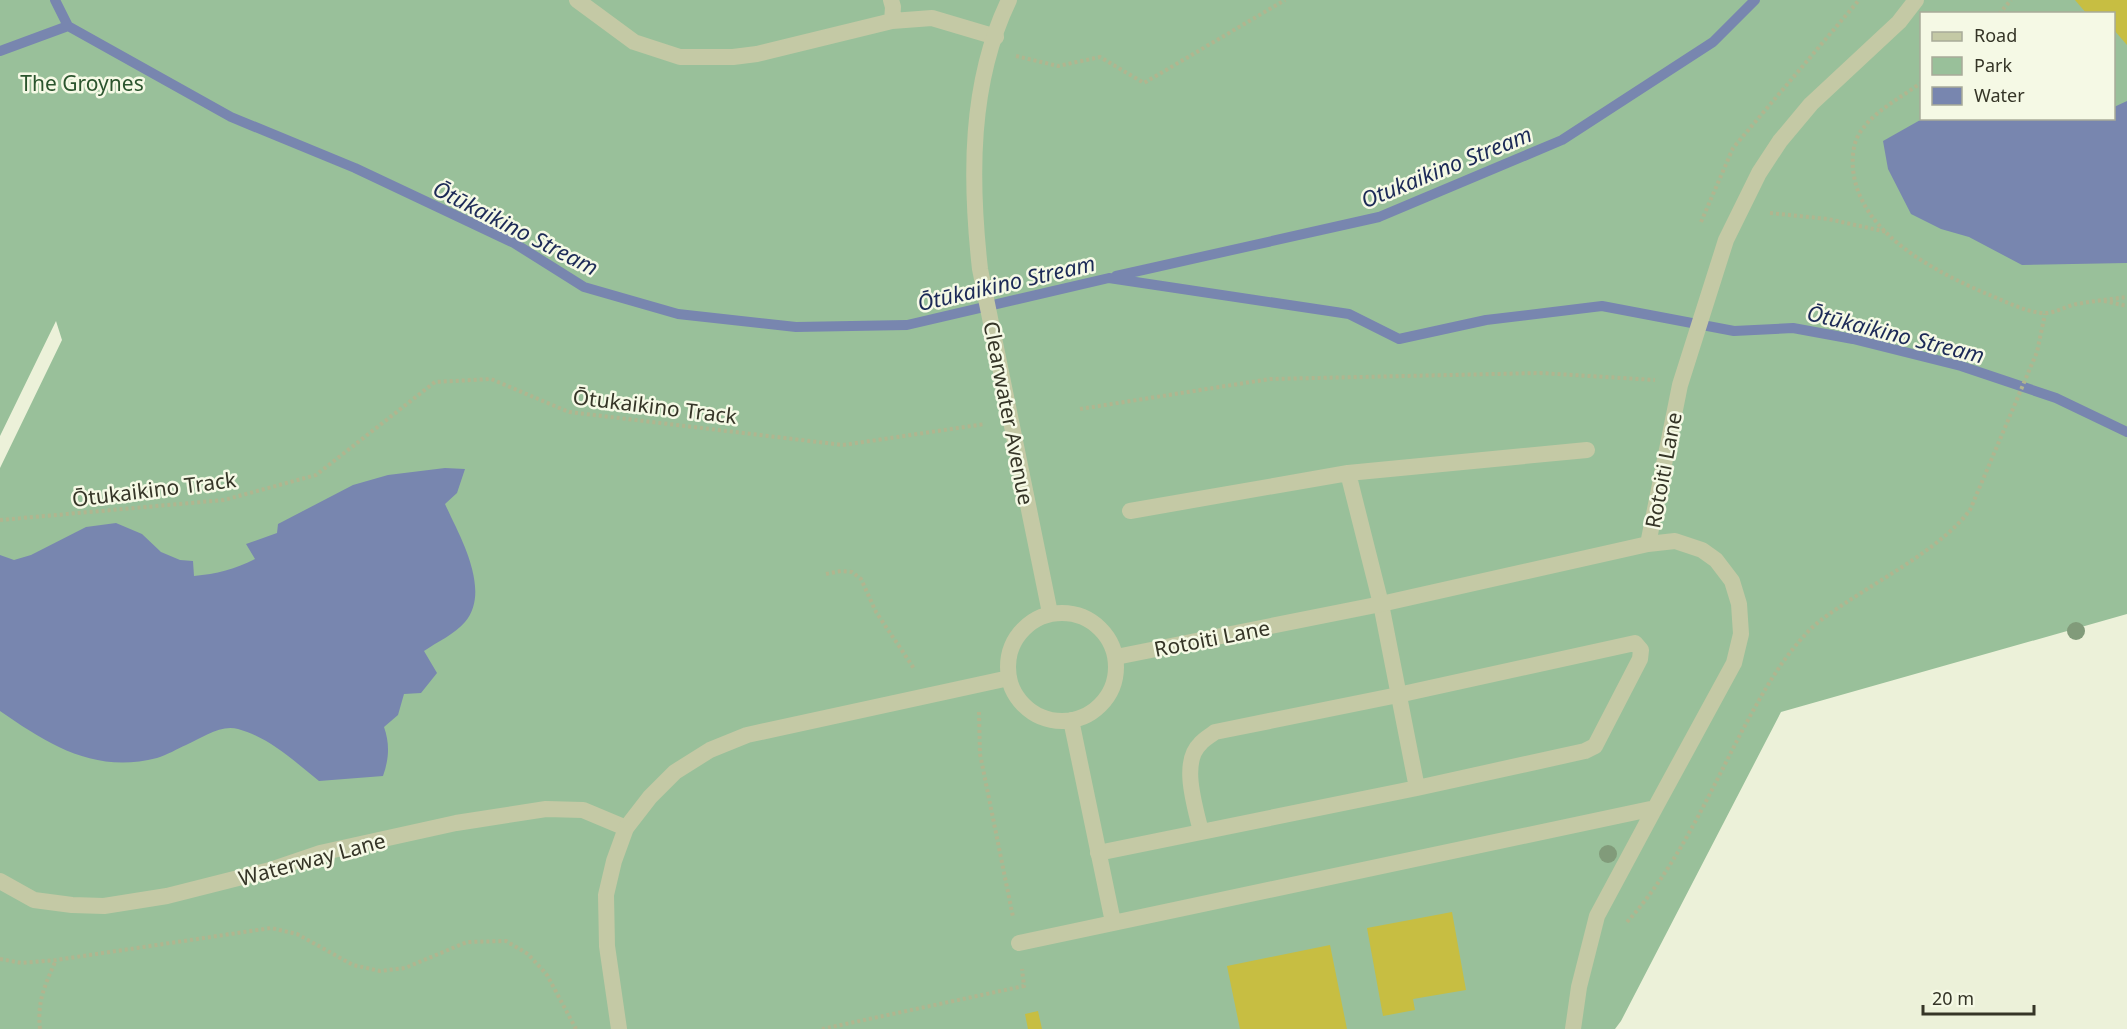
<svg xmlns="http://www.w3.org/2000/svg" width="2127" height="1029" font-family="'Noto Sans',sans-serif">
	<rect width="100%" height="100%" fill="#ecf1d9"/>
	<path fill="#99c09a" fill-rule="evenodd" d="M0,0H2127V614L1781,712L1621,1021L1615,1029H0V468L62,340L56,321L0,436ZM1922,14H2114V118H1922Z"/>
	<path fill="#7886af" d="M2127,101V263L2022,265L1969,237L1941,229L1911,214L1888,169L1883,141L1922,119L2114,118V107Z
		M445,468L465,469L457,493L445,504C459,535 492,590 465,622C455,634 437,642 424,651L437,673L421,693L404,694L398,715L384,727C390,744 389,759 383,776L319,781C294,761 270,738 238,729C221,724 202,738 186,745C177,749 167,755 157,758C95,774 49,745 0,711V555L14,560L31,555L86,527L116,523L142,534L161,552L180,560L193,561L194,576C216,574 236,569 255,559L246,544L277,533L278,524L353,485L388,475Z"/>
	<g fill="none" stroke-linecap="round" stroke-linejoin="round">
		<path stroke="#7886af" stroke-width="10" d="M55,0L68,26L231,117L355,168L514,243L584,287L678,314L796,327L907,325L1109,278L1349,314L1399,339L1486,320L1602,306L1734,331L1793,328L1853,339L1961,366L2056,398L2127,432
			M0,51L68,26
			M1116,276L1379,217L1562,140L1713,42L1755,0"/>
	</g>
	<path fill="#c7be42" d="M2075,0H2127V45L2114,30V14H2087Z
		M1452,912L1466,990L1413,999L1415,1010L1383,1016L1367,928Z
		M1330,945L1347,1029H1240L1227,966Z
		M1038,1011L1042,1029H1028L1025,1014Z"/>
	<g fill="none" stroke-linecap="round" stroke-linejoin="round">
		<path stroke="#b1b58f" stroke-width="4" stroke-dasharray="3 3" stroke-linecap="butt" d="M1999,14L2011,0
			M1016,56L1058,66L1100,57L1144,83L1285,0
			M1922,82C1901,98 1873,111 1859,134C1853,144 1852,158 1853,169C1859,233 1934,271 1987,294C2005,301 2023,311 2042,313C2054,314 2066,306 2077,304C2094,301 2111,299 2127,297
			M1770,213L1828,219L1887,232
			M1701,222L1733,148L1859,0
			M2104,301L2127,306
			M1080,409L1270,379L1540,373L1655,380
			M0,520L224,500L316,475L435,382L491,379L569,412L843,445L985,424
			M826,574L841,571L852,572L861,579L876,612L915,670
			M979,712L980,754L1013,917
			M1627,922C1677,867 1708,796 1742,731C1760,698 1778,664 1804,636C1816,622 1832,612 1847,602C1886,576 1943,546 1970,510L2037,352L2045,314
			M0,959L22,963L56,960L271,928L297,934L353,965L380,971L405,968L467,942L506,941L528,954L547,975L576,1029
			M40,1029C37,1001 45,985 56,960
			M822,1029L1024,986L1022,969"/>
		<path stroke="#c4c9a5" stroke-width="16" d="M577,0L634,42L680,57H733L757,54L892,21L932,18L996,37
			M891,0L893,7L892,21
			M1130,511L1348,473
			M1417,788L1381,604L1348,473L1587,450
			M1098,853L1417,788L1585,751L1595,746L1640,659L1641,650L1635,643L1398,695L1215,732C1210,736 1204,739 1200,744C1180,763 1196,809 1201,832
			M0,881L34,900L72,905L104,906L167,896L270,870L320,853L456,823L546,809L583,810L626,828"/>
		<path stroke="#c4c9a5" stroke-width="16" d="M1009,0C969,83 970,179 980,269L1050,613
			M1008 667a54 54 0 1 1 108 0a54 54 0 1 1-108 0Z
			M1116,657L1381,604L1648,544L1680,385L1726,240L1759,173L1780,141L1811,104L1899,22L1916,0
			M1071,720L1113,922
			M1019,943L1655,808L1734,663L1741,634L1739,604L1732,581L1716,560L1702,550L1675,541L1648,544
			M619,1029L607,946L606,895L614,861L626,828L650,797L675,772L710,750L747,735L1009,678
			M1573,1029L1579,987L1597,916L1655,808"/>
	</g>
	<g fill="#819b7a">
		<circle cx="2076" cy="631" r="9"/>
		<circle cx="1608" cy="854" r="9"/>
	</g>
	<g text-anchor="middle" dominant-baseline="central" stroke-width="5" stroke-linejoin="round" paint-order="stroke">
		<g font-size="21" fill="#2a542d" stroke="#f5f9e5">
			<text x="82" y="83">The Groynes</text>
		</g>
		<g font-size="21" fill="#353527" stroke="#f5f9e5">
			<text transform="translate(655 406) rotate(7)">Ōtukaikino Track</text>
			<text transform="translate(1009 413) rotate(79)">Clearwater Avenue</text>
			<text transform="translate(1663 470) rotate(-79)">Rotoiti Lane</text>
			<text transform="translate(154 489) rotate(-7)">Ōtukaikino Track</text>
			<text transform="translate(1212 638) rotate(-11)">Rotoiti Lane</text>
			<text transform="translate(312 859) rotate(-15)">Waterway Lane</text>
		</g>
		<g font-size="22" font-style="italic" fill="#1c2a57" stroke="#f5f9e5">
			<text transform="translate(1446 166) rotate(-22)">Otukaikino Stream</text>
			<text transform="translate(516 227) rotate(27)">Ōtūkaikino Stream</text>
			<text transform="translate(1006 282) rotate(-13)">Ōtūkaikino Stream</text>
			<text transform="translate(1896 333) rotate(14)">Ōtūkaikino Stream</text>
		</g>
	</g>
	<rect x="1920" y="12" width="195" height="108" fill="#f5f9e5" stroke="#a8ab99" stroke-width="1.5"/>
	<rect x="1932" y="32" width="30" height="9" fill="#c4c9a5" stroke="#a8ab99" stroke-width="1.5"/>
	<text x="1974" y="42" font-size="18" fill="#353527">Road</text>
	<rect x="1932" y="57" width="30" height="18" fill="#99c09a" stroke="#a8ab99" stroke-width="1.5"/>
	<text x="1974" y="72" font-size="18" fill="#353527">Park</text>
	<rect x="1932" y="87" width="30" height="18" fill="#7886af" stroke="#a8ab99" stroke-width="1.5"/>
	<text x="1974" y="102" font-size="18" fill="#353527">Water</text>
	<path d="M1923 1005v9h111v-9" fill="none" stroke="#353527" stroke-width="3"/>
	<text x="1932" y="1005" font-size="18" fill="#353527" stroke="#f5f9e5" stroke-width="4.5" paint-order="stroke">20 m</text>
</svg>
